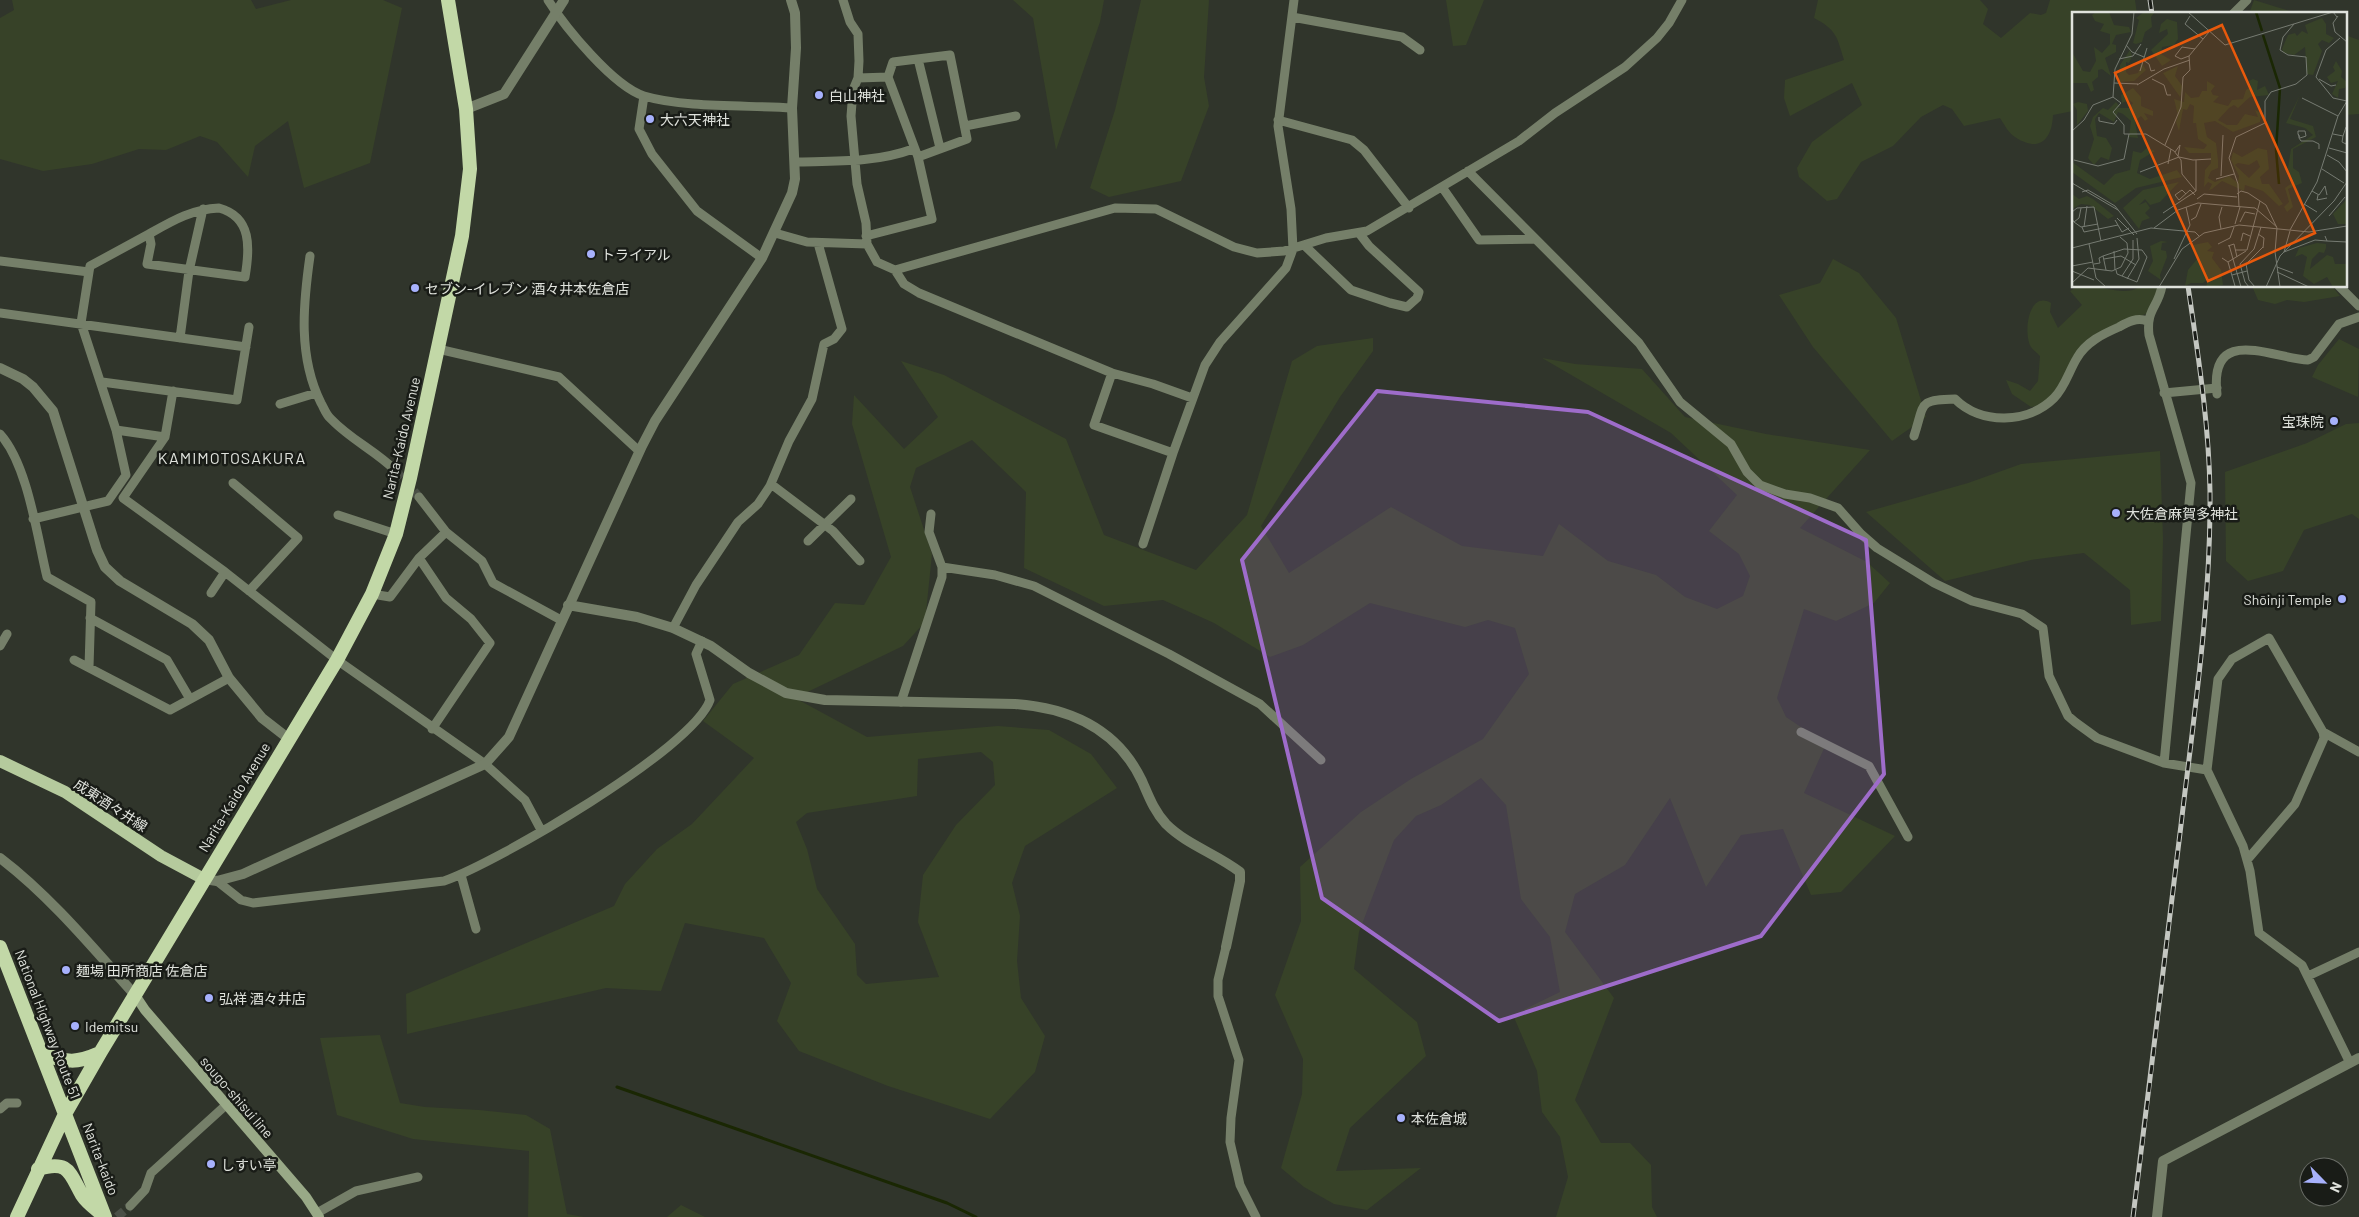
<svg xmlns="http://www.w3.org/2000/svg" width="2359" height="1217" font-family="Barlow,'Noto Sans JP',sans-serif">
	<rect width="100%" height="100%" fill="#30352b"/>
	<path fill="#374228" fill-rule="evenodd" d="M12,0H251L256,9L291,0H383L402,8L370,163L304,188L288,121L255,146L248,177L217,142L200,136L166,150L139,149L92,164L43,171L0,159V18L14,10Z
		M1013,0H1104L1100,22L1056,150L1033,18Z
		M1141,0H1209L1204,77L1209,106L1181,181L1109,197L1090,188L1115,110Z
		M1446,0H1484L1466,45L1453,46Z
		M1818,0H1980L1988,9L1983,24L2001,38L2030,13L2041,15L2046,13L2050,0H2135L2137,14H2073V111L2053,115C2052,140 2039,153 2015,137C2009,134 2004,124 2000,118L1964,126L1952,109L1943,105L1921,117L1893,146L1861,162L1837,199L1827,201L1799,177L1797,168L1812,142L1862,105L1852,83L1790,116L1784,98L1785,80L1844,60C1837,37 1837,30 1814,18Z
		M2254,0L2299,14H2249Z
		M2345,35L2359,40V114L2345,115Z
		M1833,259L1859,273L1896,318L1926,417L1892,441L1813,347L1779,295L1820,283Z
		M2141,286H2160L2148,313L2093,336L2060,387L2042,405L2031,407L2012,394L2006,380L2018,384L2030,391L2038,381L2040,356C2037,353 2033,350 2031,347C2023,334 2028,290 2051,303L2050,312L2058,328L2082,305L2070,291C2090,276 2121,301 2141,286Z
		M2252,286H2332L2340,296L2304,302L2287,300L2275,304L2258,300Z
		M1373,338V351L1340,397L1261,526L1289,573L1391,507L1462,546L1543,556L1559,524L1608,561L1656,575L1685,597L1717,609L1743,596L1750,576L1739,554L1709,531L1737,495L1671,433L1542,358L1575,364L1642,369L1685,417L1766,434L1870,450L1800,528L1867,562L1890,583L1874,603L1836,621L1804,609L1777,698L1786,717L1826,744L1804,793L1895,836L1841,892L1811,895L1783,829L1741,835L1706,887L1670,798L1625,865L1575,894L1565,932L1614,998L1575,1100L1601,1143H1630L1651,1165L1652,1207L1657,1217H1556L1568,1177L1560,1137L1542,1112L1537,1071L1513,1015L1560,992L1550,937L1521,899L1506,805L1481,778L1441,805L1416,816L1394,840L1359,932L1354,969L1417,1022L1426,1056L1350,1128L1336,1171L1421,1168L1367,1210L1334,1204L1304,1187L1281,1168L1302,1094L1303,1059L1275,995L1301,921L1300,867L1361,812L1411,779L1483,739L1529,674L1515,628L1488,620L1465,627L1370,603L1303,645L1270,657L1214,623L1163,600L1104,606L1024,568L1026,492L972,440L916,468L910,487L932,554L925,622L903,646L795,698L867,737L998,726L1049,730L1091,754L1117,788L1025,846L1012,883L1020,916L1017,961L1021,998L1045,1036L1035,1072L990,1119L888,1086L799,1051L777,1021L791,983L764,938L685,923L661,991L606,988L407,1034L406,994L614,906L625,884L657,849L692,824L754,758L703,721L733,684L799,655L835,603L864,605L891,557L852,424L854,395L904,449L938,417L901,361L944,375L1066,439L1104,535L1196,570L1247,515L1292,361L1317,346ZM981,752L993,762L995,785L956,825L923,875L918,922L939,977L866,984L857,975L855,944L817,889L807,849L796,822L807,813L917,796L918,759Z
		M2339,339L2359,349L2358,397L2312,377L2318,365Z
		M2359,423V519L2352,514L2304,530L2283,571L2248,581L2226,561L2225,472L2307,443L2346,424Z
		M2160,451L2163,539L2161,621L2131,625L2130,590L2084,553L2031,560L1945,581L1866,512L1968,483L2021,464Z
		M380,1035L400,1103L425,1107L479,1110L526,1115L550,1129L567,1214L584,1217H528L529,1151L413,1139L337,1115L320,1038Z
		M681,1205L705,1217H667Z"/>
	<g fill="none" stroke-linecap="round" stroke-linejoin="round">
		<path stroke="#1a2703" stroke-width="3" d="M617,1087L947,1203L976,1217"/>
		<path stroke="#4a4f46" stroke-width="9" stroke-dasharray="9 4.5" stroke-linecap="butt" d="M396,471L419,497
			M117,1217L130,1206"/>
		<path stroke="#757f69" stroke-width="9" d="M548,0C565,27 613,86 644,96C684,108 748,105 792,108
			M843,0L850,22L858,34L859,61L858,78L853,90L851,116L857,184L866,223L867,244L877,262L895,270L1115,208L1156,209L1234,247L1257,253L1284,251L1326,238L1367,231L1519,141L1555,113L1625,67L1657,38L1669,23L1682,0
			M2233,14L2247,0
			M1292,17L1402,37L1420,50
			M918,59L940,148
			M858,78L888,77
			M644,96L639,129L652,154L697,211L762,258
			M1278,120L1352,140L1364,150L1409,208
			M965,126L1016,116
			M795,162C835,161 875,163 913,149
			M1468,171L1639,343L1680,402L1731,444L1747,472L1760,485L1785,494L1810,498L1838,508L1861,534L1877,548L1934,583L1972,601L2022,614L2043,628L2049,676L2068,716L2075,722L2097,738L2164,763L2207,770L2243,846L2250,871L2259,933L2302,965L2350,1063
			M1442,187L1479,240L1534,239
			M219,208C252,217 250,248 245,277L147,264L151,244L149,234C172,221 192,209 219,208Z
			M775,233L807,242L867,244
			M866,236L932,219L918,157L888,77L893,62L950,55L967,139L918,157
			M1304,245L1351,290L1390,303L1407,307L1417,298L1419,292L1369,246L1359,233
			M310,256C303,305 298,357 321,403C324,408 326,415 331,419C351,440 376,451 396,471
			M0,261L89,272L90,266L149,234
			M895,270L904,284L919,293L1112,373L1153,384L1192,398
			M2162,286C2158,308 2146,309 2149,335L2191,483L2164,763
			M2339,286L2359,306
			M0,313L246,347
			M180,338L189,271L203,209
			M438,349L559,377L639,451
			M1112,373L1094,425L1173,453
			M102,382L237,400L249,327
			M173,391L165,437L123,498L225,572L337,660L485,764L525,800L541,830
			M2164,393L2217,388
			M2217,394C2209,324 2271,358 2308,360L2314,357L2339,324L2359,317
			M280,404L316,393
			M116,430L165,437
			M0,434C28,465 37,536 47,577L91,602L89,667
			M1914,436C1925,403 1917,400 1955,399C1981,425 2028,424 2054,398C2065,387 2069,371 2077,358C2086,342 2103,334 2119,327C2128,322 2137,317 2147,321
			M233,483L298,538L249,591
			M771,484L833,531L860,561
			M419,497L446,532L482,561L493,583L561,620
			M338,515L396,534
			M33,519L108,501L126,475L116,430L81,323L89,272
			M808,541L851,499
			M1143,544L1173,453L1205,365L1220,342L1286,268L1293,249L1291,209L1278,126L1294,0
			M419,558L446,598L471,619L490,643L432,729
			M942,567L995,575L1034,586L1169,654L1260,704L1321,760
			M211,593L225,572
			M372,594L390,597L419,558L446,532
			M90,618L167,660L190,699
			M673,628L696,585L738,522L758,504L770,486L789,441L812,399L824,344L834,339L842,329L818,243
			M0,646L7,634
			M74,660L170,710L229,678
			M901,702L942,577V567L929,532L931,514
			M1801,732L1869,766L1908,837
			M2323,732L2359,752
			M2207,770L2218,679L2232,659L2269,638L2323,732L2324,738L2295,804L2247,860
			M461,875L476,929
			M217,881L241,900L253,903L444,881C496,863 693,749 710,700L696,654L702,641
			M1226,947L1218,980V996L1239,1060L1231,1118L1230,1142L1240,1185L1256,1217
			M2308,976L2359,952
			M0,1109L7,1103H17
			M130,1206L145,1190L151,1173L226,1105
			M317,1213L356,1191L418,1177"/>
		<path stroke="#757f69" stroke-width="10" d="M466,109L504,94L564,0
			M0,368L23,379L33,387L53,411L97,550L105,567L120,581L192,624L209,640L229,678L262,718L289,739
			M568,605L637,617L673,628L711,646L749,673L786,693L825,700L1015,704C1069,708 1117,728 1142,781C1149,797 1154,811 1166,824C1187,845 1217,854 1240,872V881L1226,947
			M0,858C50,896 93,948 135,995
			M204,879L217,881L243,874L485,764L509,737L642,446L655,421L762,258L792,193L795,179L792,108L796,48L795,13L791,0
			M2157,1217L2163,1161L2359,1058"/>
		<path stroke="#99a987" stroke-width="10" d="M135,995L145,1010L306,1197L319,1217"/>
		<path stroke="#b5ca9d" stroke-width="12" d="M0,761L65,792L161,856L204,879"/>
		<path stroke="#c2d8a7" stroke-width="14" d="M0,947L105,1217
			M42,1054C68,1062 75,1064 100,1053
			M38,1169C69,1160 69,1172 82,1195C87,1203 96,1209 103,1215
			M17,1217L65,1114L100,1053L337,660L372,594L396,534L410,478L462,236L470,169L466,109L448,0"/>
		<defs>
			<path id="rail" d="M2150,0L2152,14
				M2133,1217C2150,1086 2165,955 2181,825C2194,714 2211,604 2210,492C2209,423 2198,355 2188,286"/>
		</defs>
		<use href="#rail" stroke="#c4c7c1" stroke-width="5"/>
		<use href="#rail" stroke="#191c17" stroke-width="3" stroke-dasharray="9" stroke-linecap="butt"/>
	</g>
	<path fill="#9e6cca" fill-opacity="0.2" stroke="#9e6cca" stroke-width="4" stroke-linejoin="round" d="M1377,391L1588,412L1866,540L1884,774L1761,936L1499,1021L1322,898L1242,560Z"/>
	<g fill="#a7b1fc" stroke="#191c17" stroke-width="2">
		<circle cx="819" cy="95" r="5"/>
		<circle cx="650" cy="119" r="5"/>
		<circle cx="591" cy="254" r="5"/>
		<circle cx="415" cy="288" r="5"/>
		<circle cx="2334" cy="421" r="5"/>
		<circle cx="2116" cy="513" r="5"/>
		<circle cx="2342" cy="599" r="5"/>
		<circle cx="66" cy="970" r="5"/>
		<circle cx="209" cy="998" r="5"/>
		<circle cx="75" cy="1026" r="5"/>
		<circle cx="1401" cy="1118" r="5"/>
		<circle cx="211" cy="1164" r="5"/>
	</g>
	<g text-anchor="middle" dominant-baseline="central" stroke-width="5" stroke-linejoin="round" paint-order="stroke">
		<g font-size="14" fill="#e0e3dd" stroke="#191c17" text-anchor="start">
			<text x="829" y="95">白山神社</text>
			<text x="660" y="119">大六天神社</text>
			<text x="601" y="254">トライアル</text>
			<text x="425" y="288">セブン-イレブン 酒々井本佐倉店</text>
			<text x="2324" y="421" text-anchor="end">宝珠院</text>
			<text x="2126" y="513">大佐倉麻賀多神社</text>
			<text x="2332" y="599" text-anchor="end">Shōinji Temple</text>
			<text x="76" y="970">麺場 田所商店 佐倉店</text>
			<text x="219" y="998">弘祥 酒々井店</text>
			<text x="85" y="1026">Idemitsu</text>
			<text x="1411" y="1118">本佐倉城</text>
			<text x="221" y="1164">しすい亭</text>
		</g>
		<g font-size="14" fill="#e0e3dd" stroke="#191c17">
			<text transform="translate(401 438) rotate(-77)">Narita-Kaido Avenue</text>
			<text transform="translate(234 797) rotate(-59)">Narita-Kaido Avenue</text>
			<text transform="translate(111 805) rotate(33)">成東酒々井線</text>
			<text transform="translate(48 1024) rotate(69)">National Highway Route 51</text>
			<text transform="translate(237 1097) rotate(49)">sougo-shisui line</text>
			<text transform="translate(101 1159) rotate(69)">Narita-kaido</text>
		</g>
		<g font-size="16" letter-spacing="1" fill="#e0e3dd" stroke="#191c17">
			<text x="232" y="457">KAMIMOTOSAKURA</text>
		</g>
	</g>
	<g transform="translate(2072 12)">
		<rect width="275" height="275" fill="#30352b"/>
		<path d="M24,0H37L42,13L57,15L59,20L44,23L40,32L44,33V40L33,46L39,64L30,57L26,58V65L20,70L22,78L19,80L15,71H0V40L11,59L18,60L24,49L22,35L30,41L38,32V22L28,19L32,12L23,9L20,3ZM72,0H83L79,5L80,15L73,20L70,30L64,32L61,31L67,8L64,6ZM250,6L254,12V22L262,26L257,31L250,28L246,32L250,39L241,63L235,62L233,35L222,43L212,41L210,37L216,23L223,21L225,24L230,19L236,22L233,13ZM95,7L105,10L106,27L102,33L90,35L89,42L99,48L90,54L79,38L96,22L95,17L87,21L89,12ZM58,38L60,44L57,51L54,50V60L57,63L66,61L70,51L74,58L62,69L47,70L48,53ZM264,49L270,59L269,65L275,70L273,76L267,77L266,86L260,82L266,69L259,71L255,65L263,59L261,55ZM106,54L103,64L111,75L108,85L91,61ZM181,67L186,69L185,78L193,74L197,83L178,85L166,96L162,93L157,96L146,108L155,113H165L173,102L186,105L183,98L189,101L188,110L161,120L143,109L132,111L135,125L144,131L146,148V156L139,159L136,166L143,170L157,164L166,171L167,164L159,148L161,140L170,145L186,136L195,138L197,157L188,165L190,172H197L211,192L207,194L191,179L173,173L172,179L150,169L140,177L137,178L140,172L136,170L132,175L133,158L139,151V141H117L112,135L132,137L135,133L126,127L124,111H121L122,94L118,92L115,98L111,97L107,119L104,110L106,104L102,87L112,90L113,80L119,86L127,85L130,79H135V69L143,74L139,79L141,83L147,84L141,90L156,94L160,88L171,87L174,78L179,74L177,69ZM185,148L188,155L177,166L163,153L166,151L177,153ZM61,76L69,85V94L81,99V104L72,101L76,107L73,109L69,104L63,109L66,126L57,125L59,109L51,102L46,100L42,110L27,101L23,107L25,124L34,126L40,136L37,148L29,145L22,153L16,146L22,127L18,114L21,105L31,96L36,98L44,90L48,95L43,96H57L61,91L57,88L50,91L49,83ZM228,83L218,107L241,114L244,125L221,137V156L227,160L230,171L216,177L221,195L215,200L212,195L217,190L213,176L220,171L215,162L219,137L241,123L233,116L214,111ZM6,90L15,92L16,99L5,113V98L1,92ZM75,136L83,139L68,148L65,161L78,167L105,158L110,165L64,176L43,191L0,160V150L32,173L43,162L58,158L61,139L69,141ZM107,170L88,190L78,193L73,187L67,193L74,190L78,196L73,201L78,206L70,209L67,217L51,196L71,178ZM0,182L7,187L15,184L21,187L42,204L36,207L18,193L9,192L0,197ZM275,187V212H266L261,202ZM89,229L96,230L90,231L89,238L94,239L95,245L88,263L89,268L76,259L81,249L78,234ZM136,230L140,235L135,239L142,240L140,246L149,258L151,273L134,275L136,267L131,271H119L113,274L116,258L126,246L121,233ZM245,231L254,232V236L252,241L247,240L240,247L238,257L255,243L261,245L263,252H275V275H261L255,265L242,272L231,264L235,245L230,242L223,245L227,236Z" fill="#374228" fill-rule="evenodd"/>
		<path fill="none" stroke="#1a2703" stroke-width="2.5" d="M184,0L190,19M191,23L208,76L204,138L207,172"/>
		<path fill="none" stroke="#767b72" stroke-width="1" d="M116,0L153,33L261,0L265,5M118,4L113,12L131,27M266,4L261,11L263,20L275,30M268,26L254,38L244,65L261,86L275,89M54,33L60,40L72,45M117,44L109,47L103,44L110,35L123,37M47,47L61,44L69,32M71,48L77,52L79,59L83,58M68,59L75,36M80,67L92,73L95,83H99M247,67L259,74L264,73M42,71L66,72M65,73L92,57L118,48M41,85L49,91L41,100L52,113V122H74L102,139L109,148L110,162L124,179L91,201M230,86L266,104M27,105V109L42,112L45,108M0,119L12,108L21,93L41,85L43,57L60,22L62,0M226,122L228,126L234,124L233,119H226V122L227,123V126L229,129H241L247,132V137M261,122L271,124L274,115M271,124L270,130L274,132L275,127M93,133L109,95L111,65L118,58L117,44L137,20M257,136L275,141M103,140L108,133L106,144M255,143L267,150L275,160M2,148L26,154L52,147L57,122M124,148V179M96,152L99,137M250,157L272,171M68,160L107,145L121,148L139,147M149,164L151,123M144,167L162,162M0,171L46,198M240,179L247,183L253,174L255,183M10,180L16,178L43,194L65,222M114,182L110,178L103,183L107,188L118,178L123,183M165,182L169,179L176,181L194,193L205,216M246,183L245,188L255,186M125,187L132,182L165,185M232,192L245,200M167,195L166,172L157,146L164,125L193,111V89L199,80L224,72L235,63L234,45L216,43L208,38L211,25L222,12M0,200L5,196L22,195L29,229M257,204L273,185M45,206L62,223M0,207L2,210L7,206L9,196M43,208L50,220L57,216M119,208L124,205L129,192M2,210L9,215L26,212M168,210L173,200L183,202M163,212L168,195M10,215L12,220L46,213M12,215L15,194M82,216L106,198L126,191L183,196L205,215M205,216L203,240L208,275M149,217L147,205L150,195M218,218L245,170L266,104L275,89M218,219L212,240L243,228L255,229M186,222L192,226L191,236M253,224L255,229L275,230M169,229L171,221L178,224M17,232L24,266L34,275M146,232L158,226L162,215M157,233L169,275M156,234L162,232L165,245M0,236L79,216L123,220L127,224M163,238H175L188,189M42,239L43,258M31,244L52,237L70,238L75,245L65,270L45,262L44,258M150,246L156,250L163,274M32,247L49,244L64,253M102,247L118,213L114,195M156,250L174,239M22,252L28,251L27,246L31,244L34,258M0,254L21,250M205,255L221,261M0,259L22,268M205,260L237,275M160,263L175,259M50,264L61,247V228M55,267L67,247L65,226M0,271L16,256L40,259L49,255L56,241L55,231L48,225M87,275L110,237L132,221L167,213L237,220L275,214M177,275L173,270L168,252L182,237L189,215M183,275L177,268L174,252L191,235M194,275L208,244L262,189L275,170"/>
		<path fill="#e8590c" fill-opacity="0.15" stroke="#e8590c" stroke-width="2.5" d="M150,13L243,221L136,269L43,61Z"/>
		<rect width="275" height="275" fill="none" stroke="#e0e3dd" stroke-width="2.5"/>
	</g>
	<g transform="translate(2324 1182) rotate(114)"><circle r="24" fill="#191c17" stroke="#696c66"/>
	<path d="M0-4L9 19L0 12L-9 19Z" fill="#a7b1fc"/>
	<text y="-8" font-size="14" font-weight="bold" text-anchor="middle" fill="#e0e3dd">N</text>
	</g>
</svg>
